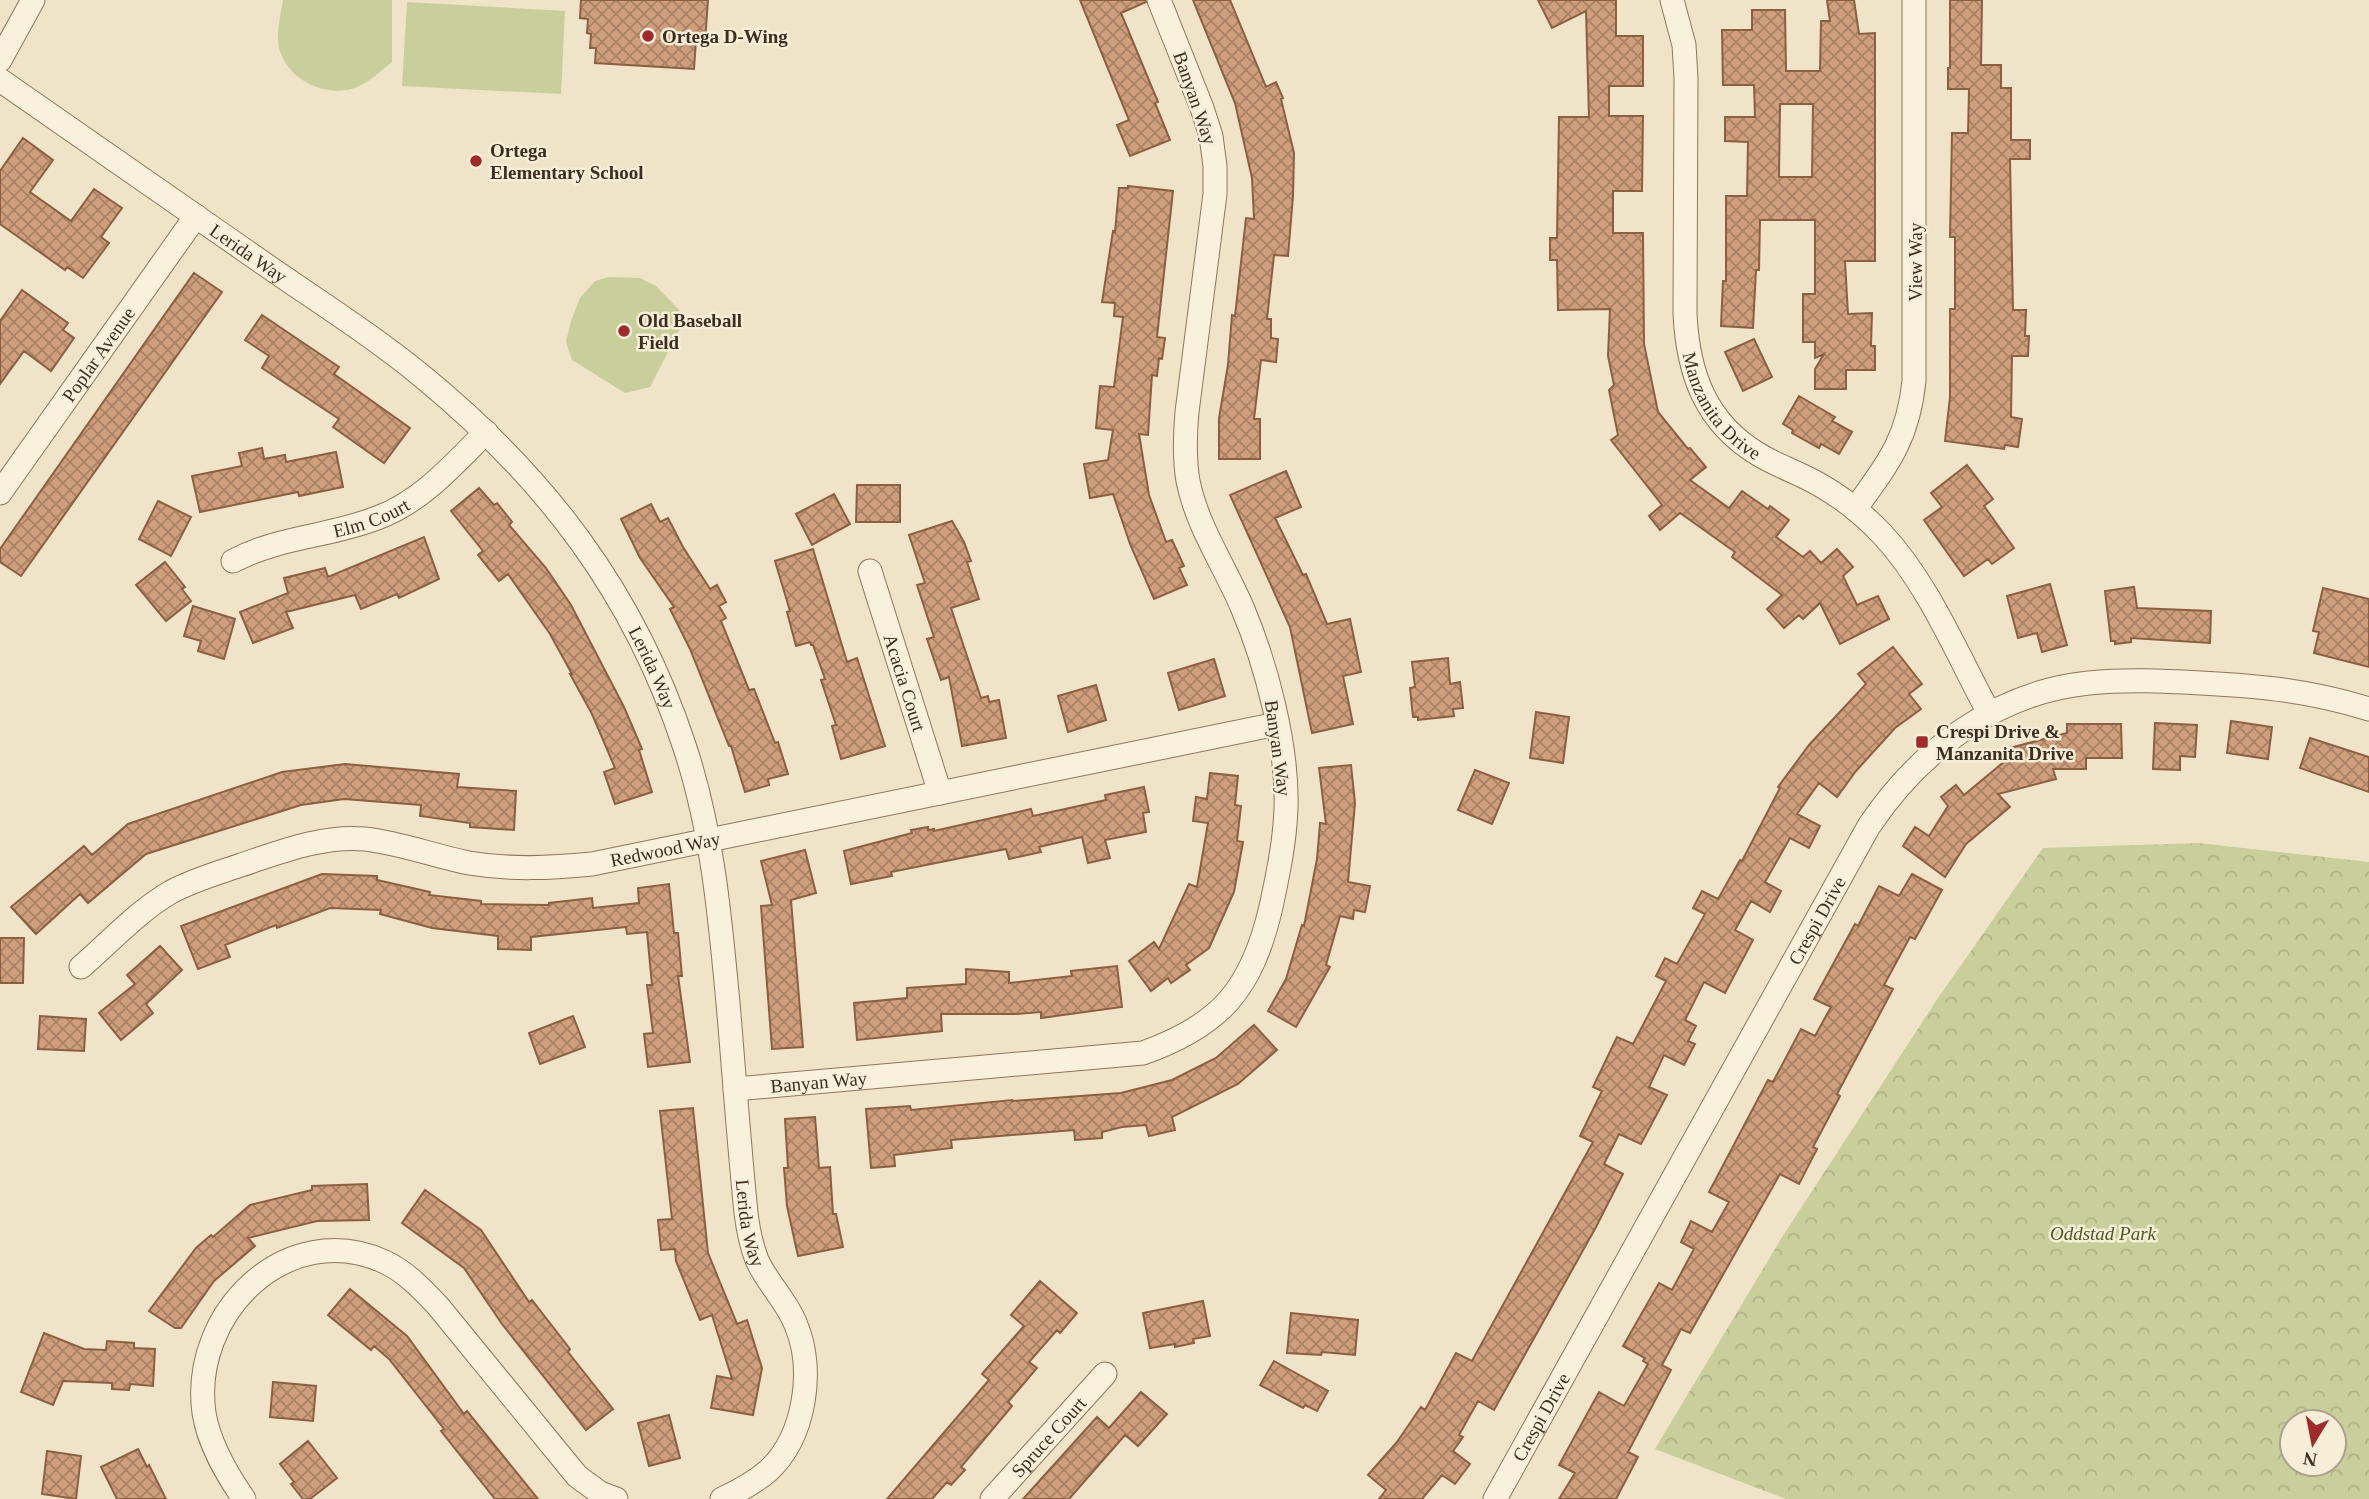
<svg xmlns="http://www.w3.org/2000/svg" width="2369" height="1499" font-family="Georgia,serif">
	<defs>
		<pattern id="park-crowns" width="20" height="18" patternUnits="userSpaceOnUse" patternTransform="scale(1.75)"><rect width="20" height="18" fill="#c9cf9b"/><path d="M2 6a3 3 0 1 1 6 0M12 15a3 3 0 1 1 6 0" fill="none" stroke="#aeb285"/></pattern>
		<pattern id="building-cross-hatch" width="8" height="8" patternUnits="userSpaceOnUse" patternTransform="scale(1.75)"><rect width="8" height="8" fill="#cf9f7d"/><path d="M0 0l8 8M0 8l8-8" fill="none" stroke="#a98266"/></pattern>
	</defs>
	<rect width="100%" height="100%" fill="#f0e4c8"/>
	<path fill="#c9cf9b" d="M283,0H392V62C382,70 370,82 357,87C324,101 278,75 278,38C278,25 281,12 283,0Z
		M407,2L565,11L561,94L402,86Z
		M609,277L640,278L656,286L686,317L650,387L625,393L572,360L566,342L571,321L580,298L595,281Z"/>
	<path fill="url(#park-crowns)" fill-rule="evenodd" d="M2199,843L2369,862V1499H1786L1655,1449L1784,1234L1938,998L2043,848ZM2292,1422H2334V1464H2292Z"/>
	<path fill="url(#building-cross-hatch)" stroke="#8d5f41" stroke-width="2" fill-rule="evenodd" d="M581,0H708L705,42L696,41L694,69L595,63L596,48H590L591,34L587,33L588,19L580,18Z
		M1080,0H1145L1146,2L1121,13L1158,102L1155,103L1170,140L1130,156L1117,125L1129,120Z
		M1193,0H1230L1266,87L1276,82L1283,98L1281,99L1294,153L1293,196L1288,256L1274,255L1267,319H1271V338L1278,339L1276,362L1261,360L1254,419H1260V459H1219V418L1228,365L1232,315L1235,316L1246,218L1254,219L1252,178L1235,103Z
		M1538,0H1616V36H1643V86H1609V116H1643L1642,191H1613V233H1643L1644,344L1658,412L1688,449L1690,448L1706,467L1690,480L1729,508L1742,491L1768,509L1770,506L1789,520L1776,537L1803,557L1810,551L1821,563L1837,549L1853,567L1843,576L1857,605L1878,596L1889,619L1840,644L1820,603L1803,619L1799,615L1784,628L1767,609L1782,595L1732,557L1735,552L1680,513L1660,530L1649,516L1662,505L1611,440L1618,435L1609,390L1614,385L1608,356L1610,309L1558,310L1557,260H1550V238H1557L1559,117H1589L1586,11L1552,28Z
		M1827,0H1854L1859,34L1875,33V261H1845L1848,314L1872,313L1871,346H1875V370H1846V389H1815V369L1824,354L1815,358V342H1803V294H1815V220H1760L1759,270H1756L1753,328L1721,326L1723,281H1726V196H1747L1748,142L1725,141V117H1755L1754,85H1723L1722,30H1752V10H1785L1786,71H1820L1821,21H1830ZM1780,104H1813L1812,177H1779Z
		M1950,0H1982L1981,65H2001V88H2011V140H2030V159H2010L2013,310H2026L2025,336H2029L2028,356H2012L2011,417L2022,419L2018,447L2005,445L2004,449L1945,441L1950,397V309H1955V237H1950L1952,133H1968L1969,89H1948V68H1950Z
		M23,138L53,160L30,192L71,221L94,189L122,208L101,237L109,243L83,278L67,267L65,270L0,224V171Z
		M1128,186L1173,191L1157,337L1165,338L1162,359L1159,358L1157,376L1152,375L1148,435L1139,434L1149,495L1166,542L1172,540L1184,566L1179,568L1187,585L1154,599L1130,544L1113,494L1090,498L1084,464L1108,460L1113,430L1096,428L1100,386L1114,387L1123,317L1114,316L1115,303L1102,302L1113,231L1115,232L1119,188H1128Z
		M194,273L222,292L21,576L0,562V549Z
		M22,290L68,323L63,330L74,338L51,371L24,351L0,384V321Z
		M262,315L339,367L334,374L410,428L384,463L333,427L339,419L262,368L269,356L245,340Z
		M1754,339L1772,377L1743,391L1725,352Z
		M1799,396L1835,417L1832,421L1852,432L1839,454L1821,444L1819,448L1792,433L1793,430L1783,424Z
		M262,448L264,459L285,455L286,462L336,452L343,487L299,496L298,492L200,512L192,476L242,466L239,453Z
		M1967,465L1993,499L1984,506L2014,548L1992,564L1988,559L1964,576L1924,520L1942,507L1931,493Z
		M1286,471L1301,507L1275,518L1303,575L1306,574L1327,624L1350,619L1361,672L1343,676L1353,724L1312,733L1290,627L1230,495Z
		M857,485H900V522H856Z
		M479,488L494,505L497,503L512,522L509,525L546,568L571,605L624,707L642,749L639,750L652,792L615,804L604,772L615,768L592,714L570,674H572L550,634L508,574L499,581L478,555L483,551L451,511Z
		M834,494L850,524L812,545L796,514Z
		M158,501L191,517L171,556L139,539Z
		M651,504L660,522L668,518L683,547L710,589L717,585L726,602L719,606L726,618L721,621L749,690L754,689L775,743L778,742L788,774L768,779L769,785L745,792L731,746H729L690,649L670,609L674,607L640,558L621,519Z
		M952,521L964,542L971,561L967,562L979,599L951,608L981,698L988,696L989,702L999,700L1006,738L962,746L949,677L941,680L927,639L934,637L917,585L925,583L909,535Z
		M424,537L439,579L399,598L397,594L361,609L355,595L286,612L293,628L253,643L240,612L288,593L284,578L325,568L328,577Z
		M813,549L847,662L857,658L885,746L841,759L832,726L836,725L821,680L825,679L813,645H811L810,642L796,646L787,612L790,611L775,561Z
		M165,562L185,587L182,589L191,601L166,621L136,585Z
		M2050,584L2067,645L2042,652L2037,633L2018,638L2007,596Z
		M2134,587L2137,608L2211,611L2210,643L2131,638V642L2115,644V641H2111L2105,591Z
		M2323,588L2369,599V667L2314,653L2319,632L2313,631Z
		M193,606L235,619L224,659L198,651L201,641L184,636Z
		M1893,647L1922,684L1909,694L1921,709L1895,728L1856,771L1837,797L1819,783L1797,814L1820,826L1809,848L1790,838L1765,882L1781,891L1770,912L1751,901L1735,930L1753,940L1725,993L1704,982L1685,1020L1696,1026L1688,1041L1695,1044L1684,1065L1664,1055L1649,1087L1667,1095L1641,1144L1619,1134L1604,1164L1623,1174L1596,1227L1494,1410L1478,1401L1459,1435L1463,1437L1453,1451L1470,1464L1455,1484L1442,1475L1422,1499H1379L1386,1490L1368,1475L1397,1442L1421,1407L1425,1410L1456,1353L1472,1361L1593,1142L1580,1136L1602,1091L1593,1087L1617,1037L1633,1044L1666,981L1656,976L1665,958L1677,964L1705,914L1693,908L1702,891L1718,899L1740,860L1742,861L1780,788L1778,787L1809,745L1866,684L1858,674Z
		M1448,658L1450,684L1460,682L1463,708L1453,709L1454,716L1418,720V717H1413L1410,688L1415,687L1412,662Z
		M1214,659L1225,696L1179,710L1168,673Z
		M1096,685L1106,720L1068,732L1058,696Z
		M1536,712L1569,717L1563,763L1530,758Z
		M2231,721L2272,727L2268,759L2227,753Z
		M2155,723L2197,725L2195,757L2180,756V770L2153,769Z
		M2067,724H2121L2122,758H2086V769H2053L2056,779L1998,794L2010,807L1966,844L1945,877L1903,846L1915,827L1929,836L1948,806L1941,797L1956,785L1964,795L2005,761L2002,750L2067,733Z
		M2310,738L2369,757V792L2300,768Z
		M345,764L459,774L457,787L516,791L514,830L470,827V823L420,816L421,805L344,799L301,805L146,854L88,903L80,894L36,934L11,907L84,846L92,855L128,824L282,772Z
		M1351,765L1355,803L1348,882L1370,886L1365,912L1354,910L1353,919L1340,916L1326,965L1330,967L1296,1027L1268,1011L1286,979L1302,925L1304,926L1317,859L1320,823L1326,824L1319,768Z
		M1475,770L1509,783L1492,824L1458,810Z
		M1210,773L1238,776L1235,805L1241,806L1237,841L1243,842L1234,892L1209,948L1186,965L1190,970L1171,983L1168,978L1151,991L1129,961L1154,942L1159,949L1189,884L1197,887L1208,823L1193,821L1196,797L1207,799Z
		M1144,787L1149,812L1143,813L1146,832L1105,840L1110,858L1088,863L1082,837L1039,847L1041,852L1009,859L1006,849L891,872L892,876L851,884L844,851L912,833L911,830L928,827V830L934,829V831L1031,809L1033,816L1106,800L1105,795Z
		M805,850L816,893L791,900L803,1047L772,1049L761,906L772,905L761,861Z
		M322,874L377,876V880L430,892L429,895L481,901V904L549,905V903L592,898L593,908L639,903L638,888L669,884L674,933H678L682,976H678L690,1062L648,1067L644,1034L653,1033L647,985H652L647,932L627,934L626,927L531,937V950L498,949V936L432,928L380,914L381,910L330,908L277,928L276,925L225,945L230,957L198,969L181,926Z
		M1912,874L1942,890L1915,939L1910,937L1884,985L1893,989L1837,1094L1840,1096L1813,1147L1817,1149L1799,1184L1780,1174L1690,1333L1681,1329L1662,1365L1671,1370L1628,1452L1638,1457L1616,1499H1559L1575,1473L1559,1465L1599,1392L1624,1406L1648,1364L1643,1361L1645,1358L1623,1346L1659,1283L1672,1290L1694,1249L1681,1242L1691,1221L1712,1232L1729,1202L1709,1192L1768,1080L1773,1082L1801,1029L1815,1036L1831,1007L1814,999L1855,924L1858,926L1879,886L1899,896Z
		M0,938H24L23,983H0Z
		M160,946L182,970L146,1004L153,1013L121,1040L99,1013L135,984L127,975Z
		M1117,966L1122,1007L1041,1018V1012L1016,1014H941L942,1031L857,1040L854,1003L907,998V988L966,984V969L1009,972V983L1072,976L1071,971Z
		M40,1016L86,1019L84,1051L38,1049Z
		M573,1016L585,1047L540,1064L529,1033Z
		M1254,1025L1277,1050L1238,1084L1172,1117L1175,1130L1149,1136L1146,1125L1122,1127L1102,1132V1138L1075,1140L1074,1130L951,1140L952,1148L894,1155L895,1166L871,1168L866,1109L910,1106L911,1110L1012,1100V1101L1121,1093L1172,1080L1216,1058Z
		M693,1108L708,1253L737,1324L747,1320L762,1368L753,1415L711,1408L717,1376L732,1379L712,1315L700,1320L676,1261L675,1249L661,1250L658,1220L672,1219L660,1111Z
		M815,1117L819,1168L830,1167L833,1214H836L843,1247L798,1256L787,1206L784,1168H788L785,1119Z
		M367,1184L369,1220L317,1221L248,1238L255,1246L214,1281L181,1328H175L149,1311L196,1248L211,1235L213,1237L250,1205L312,1190V1186Z
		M425,1190L481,1230L529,1302L532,1300L570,1349L568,1352L613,1409L586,1430L502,1324L464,1268L402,1223Z
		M1040,1281L1077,1313L1060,1333L1057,1330L1029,1362L1037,1368L1008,1402L1012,1406L961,1467L965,1470L951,1485L947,1482L932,1499H887L989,1380L982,1374L1024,1326L1011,1315Z
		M350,1289L407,1336L464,1414L467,1411L538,1499H495L441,1431L444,1429L389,1359L374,1346L371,1350L328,1315Z
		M1203,1301L1210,1336L1193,1339L1194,1343L1175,1347V1344L1150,1348L1143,1313Z
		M1291,1313L1358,1320L1355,1355L1322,1352L1321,1355L1287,1353Z
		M44,1333L84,1349L106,1350L107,1341L134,1343V1348L155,1349L153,1386L130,1384L129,1390L112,1389V1383L63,1381L53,1405L21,1392Z
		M1274,1361L1328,1391L1317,1411L1305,1405L1303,1408L1260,1385Z
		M273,1382L316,1386L313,1421L270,1417Z
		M1141,1392L1167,1414L1138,1446L1125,1435L1069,1499H1023L1097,1417L1109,1428Z
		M669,1415L680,1458L649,1466L638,1423Z
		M308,1441L337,1478L310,1499H303L291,1484L294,1482L280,1464Z
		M138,1449L147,1467L149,1465L166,1499H117L101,1467Z
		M47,1451L81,1456L76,1499L42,1494Z"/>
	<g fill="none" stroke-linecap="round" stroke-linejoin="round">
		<defs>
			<g id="minor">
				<path id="s1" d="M1672,0L1684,45L1686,78L1685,314C1688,373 1705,422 1758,454C1777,466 1800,473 1820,485C1843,498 1864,515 1882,534C1928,583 1957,654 1989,713"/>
				<path d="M0,60L33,0"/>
				<path id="s2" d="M0,80C88,141 175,202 263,263C316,300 372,335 423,377C546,478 634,593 684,745C712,828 720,916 728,1003C734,1073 739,1143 746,1213C748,1229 751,1245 757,1260C767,1283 787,1301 796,1325C815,1370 805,1437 768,1471C754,1483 739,1491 722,1499"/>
				<path id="s3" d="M0,493L196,216"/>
				<path d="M1855,509C1888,464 1908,439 1914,381V0"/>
				<path id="s4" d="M233,561C281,536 328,537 377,518C421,502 453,465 486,432"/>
				<path id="s5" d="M870,571L940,793"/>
				<path id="s6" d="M81,967C110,942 138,911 171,892C193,880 218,873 241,865C280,852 323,835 365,839C401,843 434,856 469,863C510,870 551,868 592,864L1277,724"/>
				<path id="s7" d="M735,1089L1143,1053C1222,1025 1252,988 1271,907C1278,874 1285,841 1286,808C1288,746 1266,663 1242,607C1224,565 1197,526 1188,481C1184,458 1185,435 1187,412L1215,194V166L1211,136L1202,108L1159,0"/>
				<path d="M244,1499C226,1473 209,1444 204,1413C190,1313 287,1217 385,1262C406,1272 423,1290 438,1306L577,1476L600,1493L616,1499"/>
				<path id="s8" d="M992,1499L1105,1374"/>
				<path id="s9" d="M1495,1499L1869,826C1920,750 1997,692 2089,683C2127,679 2164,681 2201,683C2261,686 2312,691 2369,709"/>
			</g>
		</defs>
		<use href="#minor" stroke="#8d765c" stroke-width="25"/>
		<use href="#minor" stroke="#faf1dc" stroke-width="23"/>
	</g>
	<g fill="#9e2a2b" stroke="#f7eed8" stroke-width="2.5">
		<circle cx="648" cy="36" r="7"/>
		<circle cx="476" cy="161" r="7"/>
		<circle cx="624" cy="331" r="7"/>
		<rect x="1915" y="735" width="14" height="14" rx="3.5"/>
	</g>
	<g text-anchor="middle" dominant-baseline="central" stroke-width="5" stroke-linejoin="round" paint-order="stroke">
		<g font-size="19" font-weight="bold" fill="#3d2e20" stroke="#f7eed8" text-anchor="start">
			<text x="662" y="36">Ortega D-Wing</text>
			<text x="490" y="150">Ortega<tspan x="490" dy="22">Elementary School</tspan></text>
			<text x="638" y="320">Old Baseball<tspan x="638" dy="22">Field</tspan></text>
			<text x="1936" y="731">Crespi Drive &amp;<tspan x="1936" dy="22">Manzanita Drive</tspan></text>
		</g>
		<g font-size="19" fill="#3d2e20" stroke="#f7eed8">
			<text transform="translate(1195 98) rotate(71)">Banyan Way</text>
			<text stroke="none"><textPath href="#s2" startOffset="303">Lerida Way</textPath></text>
			<text transform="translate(1915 262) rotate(-90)">View Way</text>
			<text stroke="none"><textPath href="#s3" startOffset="170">Poplar Avenue</textPath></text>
			<text stroke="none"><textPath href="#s1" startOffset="418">Manzanita Drive</textPath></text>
			<text stroke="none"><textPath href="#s4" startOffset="145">Elm Court</textPath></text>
			<text stroke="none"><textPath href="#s2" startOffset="891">Lerida Way</textPath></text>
			<text stroke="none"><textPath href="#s5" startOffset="117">Acacia Court</textPath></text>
			<text transform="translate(1278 748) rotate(82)">Banyan Way</text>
			<text stroke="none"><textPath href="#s6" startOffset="625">Redwood Way</textPath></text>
			<text stroke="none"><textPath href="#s9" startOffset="662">Crespi Drive</textPath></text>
			<text stroke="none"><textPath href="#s7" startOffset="84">Banyan Way</textPath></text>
			<text stroke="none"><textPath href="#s2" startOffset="1458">Lerida Way</textPath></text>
			<text stroke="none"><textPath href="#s9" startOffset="94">Crespi Drive</textPath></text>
			<text stroke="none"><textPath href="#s8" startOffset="84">Spruce Court</textPath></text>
		</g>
		<g font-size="19" font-style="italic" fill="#4d5a26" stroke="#f7eed8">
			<text x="2103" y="1233">Oddstad Park</text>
		</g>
	</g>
	<g transform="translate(2313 1443) rotate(190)"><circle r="33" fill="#f7eed8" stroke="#ada18e" stroke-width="2"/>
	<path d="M0-5L12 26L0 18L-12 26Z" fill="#9e2a2b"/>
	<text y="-10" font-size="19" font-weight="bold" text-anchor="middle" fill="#3d2e20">N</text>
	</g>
</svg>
